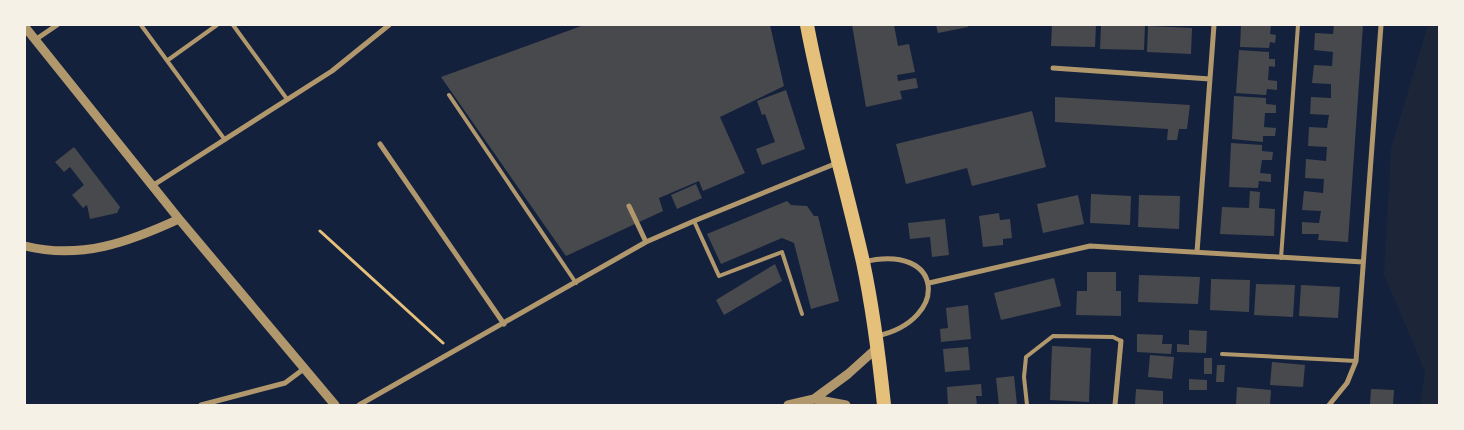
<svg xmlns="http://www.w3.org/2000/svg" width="1464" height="430" font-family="'Source Sans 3',sans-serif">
	<rect width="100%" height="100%" fill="#14213d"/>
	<path fill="#1d2539" d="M1428,25H1439V405H1420L1425,372L1384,274L1391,149Z"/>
	<path fill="#48494c" d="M584,25H770L784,86L720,117L745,173L703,191L699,181L659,198L663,211L566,256L441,77Z
		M852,25H894L898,46L909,44L915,72L897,75L898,81L916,78L918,88L900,91L902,99L866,107Z
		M936,25H968V27L938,33Z
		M1052,25H1096L1095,47L1051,46Z
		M1101,25H1145L1144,50L1100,49Z
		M1241,25H1271L1270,34L1276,35L1275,43L1270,42L1269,48L1240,47Z
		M1334,25H1363L1348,242L1318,240L1319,234H1302V222L1319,223L1321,211L1302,210L1304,191L1323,193L1324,179L1305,178L1306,159L1326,161L1327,147L1308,146L1309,127L1327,128L1329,115L1310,114L1311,97L1331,98V84L1312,83L1314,65L1332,66L1333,52L1314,50L1315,33L1333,34Z
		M1148,26L1192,28L1191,54L1147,52Z
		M1239,50L1269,52V59H1275V67L1269,66L1268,80L1277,81V90L1267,89L1266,95L1236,93Z
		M786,90L805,149L762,165L756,149L775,142L765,114L762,115L757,101Z
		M1234,96L1266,98V104L1276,105V113H1265L1264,127L1276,128L1275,136H1263V142L1232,139Z
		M1055,97L1190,105L1187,129H1179L1177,140H1167L1168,129L1055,122Z
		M1032,111L1046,167L972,186L967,168L906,184L896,144Z
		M1231,143L1262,145V151L1273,152L1272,160H1262L1260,173L1271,174V182L1259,181L1258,188L1229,187Z
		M74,147L120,207L117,213L90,219L87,205L83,208L72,195L84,185L70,167L64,172L55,162Z
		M696,184L702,198L677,209L671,195Z
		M1250,191L1260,192L1259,208L1275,209L1274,236L1220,234L1222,207L1249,208Z
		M1091,194L1131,196L1130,225L1090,223Z
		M1078,195L1084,224L1043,233L1037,204Z
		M1139,195L1180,196L1179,229L1138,227Z
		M787,201L791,205L807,206L814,216H818L839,301L811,309L794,243L782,238L721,264L707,234Z
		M999,213L1000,220L1010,219L1012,238L1003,239V245L983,247L979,216Z
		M945,219L949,255L932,257L930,237L910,239L908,223Z
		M775,264L782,281L724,315L716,300Z
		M1087,272H1116V291H1121V316L1076,315L1077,291H1087Z
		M1139,275L1200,277L1198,304L1138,302Z
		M1054,278L1061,306L1001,320L994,293Z
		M1211,279L1250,280L1249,312L1210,310Z
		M1256,284L1295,285L1293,317L1254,315Z
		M1301,285L1340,287L1338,318L1299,316Z
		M968,305L971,339L941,342L940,329L948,328L946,308Z
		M1189,330L1207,331L1206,353L1177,352V344L1189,345Z
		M1137,334L1163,335L1162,344H1172L1171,354L1137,352Z
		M1052,346L1091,348L1089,402L1050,400Z
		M968,347L970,370L945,372L943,349Z
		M1150,355L1174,357L1172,379L1148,377Z
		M1204,358H1212V374H1204Z
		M1272,362L1305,365L1303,387L1270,385Z
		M1217,365H1225L1224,382H1216Z
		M1014,376L1017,405H999L996,378Z
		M1189,379L1207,380V390H1189Z
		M981,384L982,396H976L977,405H948L947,387Z
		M1237,387L1271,390L1270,405H1236Z
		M1136,389L1163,391V405H1135Z
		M1371,389L1394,390L1393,405H1370Z"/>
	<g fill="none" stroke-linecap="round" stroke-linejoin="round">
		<path stroke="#e5c07b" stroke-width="3" d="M320,231L443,343"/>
		<path stroke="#b1986c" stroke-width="4" d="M141,25L225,140
			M233,25L287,99
			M168,60L217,25
			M449,95L576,283
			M694,221L719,276L782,252L802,314
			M1281,258L1298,25
			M1222,354L1356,361
			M1027,405L1024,377L1026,357L1053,336L1113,337L1121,341"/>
		<path stroke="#b1986c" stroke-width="5" d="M35,40L57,25
			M1053,68L1210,79
			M380,144L504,324
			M152,186L332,71L389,25
			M629,206L646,242
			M1197,252L1214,25
			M863,262C945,242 950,320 877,336
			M929,283L1090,246L1363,262
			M201,405L285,383L305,368
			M359,405L646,242L694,221L837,163
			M1115,405L1121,341
			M1329,405L1347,383L1356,361L1381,25"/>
		<path stroke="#b1986c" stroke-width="9" d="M25,27L179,219L335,405
			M25,246C81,260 129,242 179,219
			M814,399L846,405
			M788,405L814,399L848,374L878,347"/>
		<path stroke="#e5c07b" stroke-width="14" d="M807,25C822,105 845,183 863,262C873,309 879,357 884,405"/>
	</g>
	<rect width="1464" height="430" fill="none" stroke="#f6f1e7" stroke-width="52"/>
</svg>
